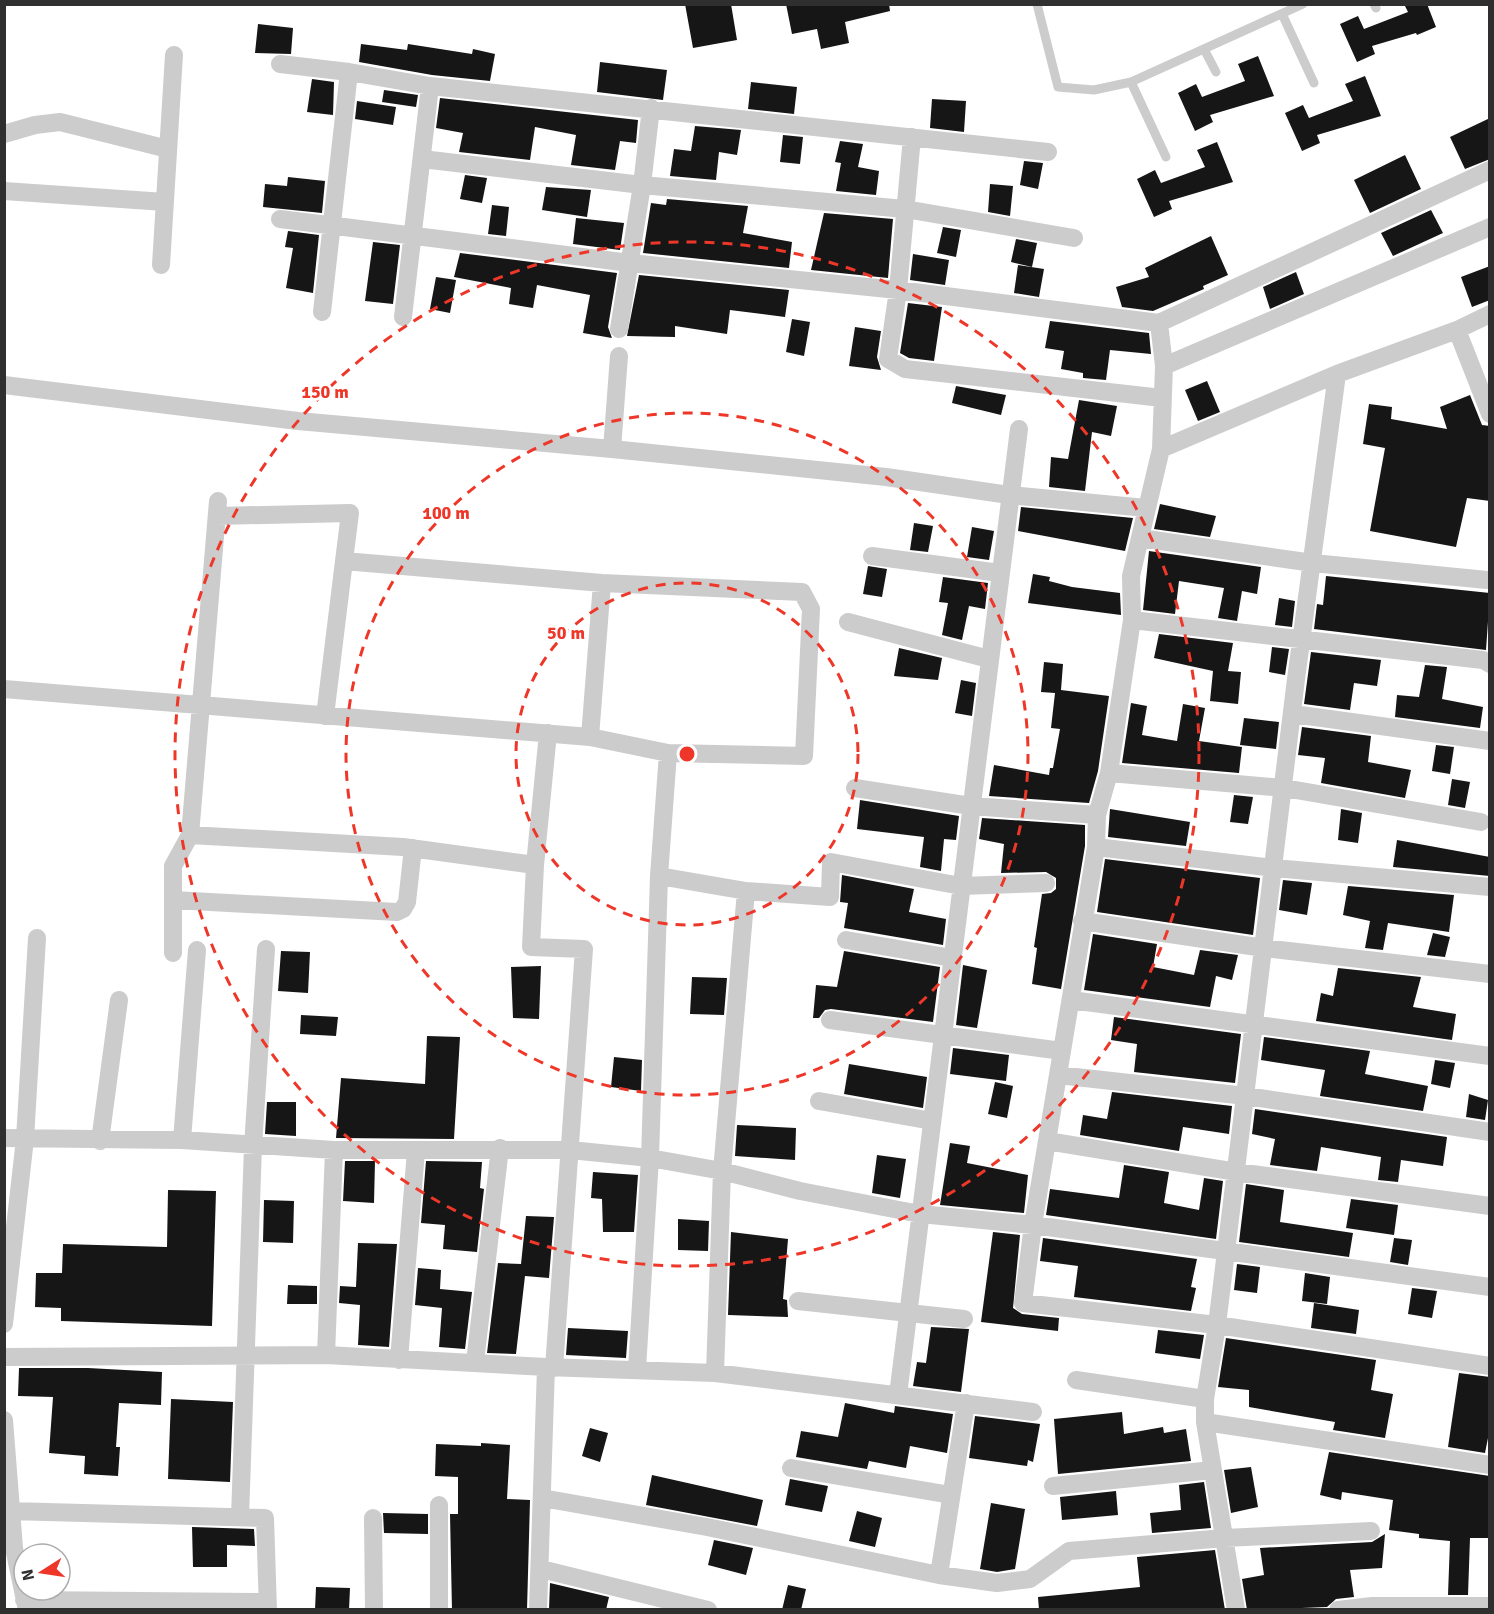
<svg xmlns="http://www.w3.org/2000/svg" width="1494" height="1614" font-family="Signika,sans-serif">
	<rect width="100%" height="100%" fill="#fff"/>
	<path fill="#161616" d="M685,4H731L737,40L693,48Z
		M786,4H889L890,11L845,22L849,43L821,49L817,29L792,34Z
		M1404,4H1427L1436,27L1417,35L1416,33L1372,46L1375,54L1357,62L1340,24L1358,16L1364,29L1408,12Z
		M258,24L293,28L291,54L255,53Z
		M361,44L407,50L408,44L472,54L473,49L495,54L490,81L432,75L359,62Z
		M1258,56L1274,96L1210,115L1213,122L1195,131L1178,93L1196,84L1202,97L1245,81L1238,64Z
		M600,62L667,70L663,100L597,92Z
		M1365,76L1381,116L1317,135L1320,143L1302,151L1285,113L1303,105L1309,118L1353,101L1345,84Z
		M312,79L334,82L333,115L307,112Z
		M751,82L797,87L794,114L748,109Z
		M384,90L418,95L416,107L382,102Z
		M440,98L638,120L636,143L620,141L615,170L571,165L576,135L535,127L530,160L459,152L463,133L436,128Z
		M932,99L966,101L964,132L930,128Z
		M357,101L396,107L393,125L355,119Z
		M1490,118V159L1465,169L1450,137Z
		M695,126L741,130L737,155L719,152L716,180L670,176L674,149L691,151Z
		M783,135L803,137L800,164L780,162Z
		M840,141L863,144L858,167L879,171L876,195L836,191L841,163L835,162Z
		M1217,142L1233,182L1169,201L1172,209L1154,217L1137,179L1155,170L1161,183L1205,167L1197,150Z
		M1405,155L1421,189L1370,213L1354,180Z
		M1024,161L1043,163L1038,189L1020,185Z
		M465,175L487,178L482,203L460,199Z
		M288,177L325,181L322,213L263,207L265,184L287,186Z
		M990,184L1013,186L1010,216L988,212Z
		M546,187L591,190L587,217L542,210Z
		M667,199L748,206L743,233L792,242L789,268L643,253L651,203L666,205Z
		M492,205L509,207L506,236L488,234Z
		M1431,210L1443,233L1393,256L1381,233Z
		M824,213L893,219L888,278L811,270Z
		M576,218L624,223L620,250L573,244Z
		M943,227L961,230L956,257L937,253Z
		M288,231L319,235L313,293L286,288L293,248L285,247Z
		M1211,236L1228,275L1203,286L1204,289L1153,311L1122,307L1116,287L1149,277L1145,268Z
		M1016,239L1037,243L1032,267L1011,262Z
		M373,242L400,245L393,304L365,301Z
		M460,253L617,273L608,327L612,338L583,333L590,295L537,285L533,308L509,304L511,288L454,277Z
		M913,254L949,260L945,285L910,280Z
		M1018,265L1044,269L1039,297L1014,293Z
		M1490,266V300L1472,307L1461,277Z
		M1296,272L1304,294L1270,309L1263,287Z
		M639,275L789,290L785,317L730,310L727,334L675,326V337L627,336Z
		M436,277L456,280L450,313L430,309Z
		M908,303L942,307L934,361L909,358L900,353Z
		M792,319L810,322L804,356L786,352Z
		M1050,321L1149,333L1151,354L1110,350L1106,380L1083,378V373L1061,369L1064,351L1045,348Z
		M855,327L881,331L877,357L881,370L849,366Z
		M1207,381L1220,412L1198,421L1185,390Z
		M956,386L1006,395L1001,415L952,403Z
		M1470,395L1482,425L1490,426V501L1467,498L1456,547L1370,531L1385,448L1363,444L1369,404L1392,407L1391,419L1447,429L1440,407Z
		M1079,400L1117,406L1111,436L1092,432L1085,491L1049,487L1051,457L1068,459Z
		M1160,504L1216,516L1210,537L1154,529Z
		M1021,507L1133,518L1125,551L1018,531Z
		M914,523L933,526L928,552L910,550Z
		M972,527L994,531L989,560L967,557Z
		M1149,551L1261,567L1257,594L1242,591L1237,621L1218,618L1224,588L1179,581L1175,614L1143,610Z
		M868,566L887,569L882,597L863,594Z
		M1033,574L1050,577L1049,581L1072,587L1120,593L1121,615L1028,603Z
		M1326,576L1490,593L1486,650L1314,629L1317,604L1323,605Z
		M943,577L988,583L985,609L969,606L962,640L942,635L948,603L939,602Z
		M1279,598L1295,601L1292,627L1275,625Z
		M1159,634L1233,643L1228,671L1241,672L1238,704L1210,701L1213,671L1154,658Z
		M1272,647L1289,649L1285,675L1269,672Z
		M899,648L942,658L938,680L894,676Z
		M1311,652L1381,660L1377,686L1354,683L1350,710L1304,704Z
		M1044,662L1063,664L1061,690L1109,696L1098,771L1089,803L989,796L994,765L1049,775L1050,768H1053L1060,729L1051,728L1055,693L1041,692Z
		M1425,665L1447,667L1442,699L1483,707L1480,728L1395,717L1397,695L1419,697Z
		M961,680L976,683L972,716L955,713Z
		M1131,703L1147,706L1142,735L1177,741L1183,704L1205,708L1199,741L1242,747L1239,773L1122,763Z
		M1244,718L1279,722L1276,749L1240,745Z
		M1302,727L1371,736L1368,762L1411,770L1405,798L1321,783L1325,758L1298,755Z
		M1436,745L1454,747L1450,774L1432,771Z
		M1452,779L1470,782L1465,808L1448,805Z
		M1234,795L1253,797L1248,824L1230,822Z
		M860,800L959,816L956,840L944,839L941,871L920,867L924,837L857,829Z
		M1110,809L1190,822L1186,846L1108,837Z
		M1341,809L1362,813L1358,843L1338,840Z
		M982,818L1085,825V846L1061,989L1032,984L1037,948L1034,947L1042,894L1051,893L1056,889V878L1046,872L1001,873L1004,844L979,839Z
		M1397,840L1490,857V876L1393,867Z
		M1105,859L1260,878L1253,935L1097,912Z
		M842,875L914,889L909,912L946,919L943,945L844,928L848,903L840,902Z
		M1283,880L1312,883L1307,915L1279,910Z
		M1348,886L1454,895L1449,932L1388,923L1383,950L1365,948L1370,921L1343,915Z
		M1433,933L1450,937L1445,957L1427,955Z
		M1093,934L1157,944L1153,967L1194,975L1200,950L1238,955L1232,980L1216,976L1210,1007L1084,990Z
		M281,951L310,952L308,993L278,991Z
		M844,951L940,967L933,1022L831,1009L825,1010L819,1018H813L816,985L837,987Z
		M963,965L987,970L977,1028L956,1025Z
		M541,966L539,1019L513,1018L511,967Z
		M1338,968L1421,977L1413,1007L1456,1014L1452,1040L1316,1021L1321,993L1333,996Z
		M692,977L727,978L724,1015L690,1014Z
		M301,1015L338,1017L336,1036L300,1034Z
		M1114,1017L1241,1034L1235,1083L1134,1072L1137,1044L1111,1040Z
		M427,1036L460,1037L454,1139L336,1138L341,1078L425,1084Z
		M1264,1037L1370,1051L1365,1074L1428,1086L1423,1111L1320,1096L1325,1070L1261,1060Z
		M953,1048L1009,1055L1006,1081L950,1074Z
		M614,1057L642,1060L641,1091L611,1087Z
		M1435,1060L1455,1063L1450,1088L1431,1084Z
		M849,1064L927,1077L923,1108L844,1094Z
		M995,1082L1013,1086L1007,1118L988,1114Z
		M1112,1092L1232,1106L1229,1134L1183,1127L1179,1151L1080,1135L1083,1115L1107,1119Z
		M1469,1094L1488,1100L1485,1120L1466,1117Z
		M267,1102H296V1136L265,1134Z
		M1255,1109L1447,1137L1443,1166L1401,1160L1398,1182L1378,1180L1381,1157L1321,1147L1317,1171L1270,1165L1275,1139L1252,1134Z
		M737,1125L796,1128L795,1160L735,1156Z
		M950,1143L970,1146L967,1163L1028,1175L1024,1213L940,1205Z
		M877,1155L906,1159L900,1198L872,1193Z
		M345,1161H375L374,1203L343,1201Z
		M426,1161L482,1162L480,1188L484,1189L477,1252L443,1249L445,1225L421,1223Z
		M1124,1165L1169,1172L1164,1203L1199,1210L1204,1178L1223,1181L1216,1239L1046,1215L1050,1189L1119,1198Z
		M593,1172L638,1175L634,1232H603L602,1199L591,1198Z
		M1246,1184L1284,1190L1280,1222L1353,1233L1349,1257L1239,1242Z
		M168,1190L216,1191L212,1326L61,1321V1308L35,1307L36,1273H62L63,1244L167,1247Z
		M1351,1199L1398,1205L1394,1235L1346,1228Z
		M264,1200L294,1201L293,1243L263,1242Z
		M526,1216L554,1217L549,1278L525,1276L516,1354L487,1353L498,1263L521,1264Z
		M678,1219L709,1221L708,1251L678,1250Z
		M731,1232L788,1239L783,1299L787,1300L788,1317L728,1315Z
		M993,1232L1020,1235L1013,1308L1022,1314L1059,1318L1058,1331L981,1322Z
		M1043,1238L1197,1259L1191,1287L1196,1288L1191,1311L1074,1297L1078,1266L1040,1261Z
		M1394,1238L1412,1240L1408,1265L1390,1262Z
		M358,1243L397,1244L389,1347L358,1345L360,1305L339,1303L340,1286L356,1287Z
		M1237,1264L1260,1267L1257,1293L1234,1290Z
		M418,1268L441,1270L440,1289L472,1292L465,1349L439,1347L442,1308L415,1305Z
		M1305,1273L1330,1277L1327,1304L1302,1301Z
		M288,1285L317,1286V1304H287Z
		M1412,1288L1437,1291L1432,1318L1408,1314Z
		M1314,1303L1359,1310L1356,1334L1311,1328Z
		M931,1327L969,1329L961,1392L913,1386L917,1362L926,1363Z
		M568,1328L628,1331L626,1358L566,1355Z
		M1158,1330L1204,1335L1200,1359L1155,1353Z
		M1226,1338L1376,1360L1371,1390L1393,1394L1385,1438L1333,1430L1335,1422L1249,1407V1390L1218,1387Z
		M19,1368H88L162,1372L161,1405L119,1403L116,1447H120L118,1476L84,1474L85,1456L49,1453L53,1397L18,1396Z
		M1459,1373L1490,1377V1428L1485,1453L1448,1447Z
		M171,1399L233,1402L230,1482L168,1479Z
		M845,1403L894,1413L895,1406L953,1414L947,1453L910,1446L906,1468L869,1461L867,1469L796,1457L801,1431L838,1437Z
		M1122,1412L1124,1434L1163,1427L1164,1433L1186,1429L1191,1461L1058,1474L1054,1419Z
		M975,1416L1040,1424L1033,1462L1028,1460L1027,1466L969,1458Z
		M590,1428L608,1433L600,1462L582,1456Z
		M481,1443L510,1445L507,1499L530,1500L527,1610H452L450,1514H458V1477L435,1476L436,1444L481,1446Z
		M1329,1452L1490,1476V1538H1470L1468,1595H1448L1450,1541L1419,1538V1534L1389,1530L1393,1500L1342,1492L1341,1500L1320,1495Z
		M1251,1467L1258,1507L1231,1513L1224,1470Z
		M652,1475L763,1500L757,1526L646,1505Z
		M790,1479L828,1486L822,1512L785,1505Z
		M1204,1482L1211,1528L1152,1533L1150,1513L1181,1510L1179,1485Z
		M1116,1491L1118,1515L1062,1520L1060,1497Z
		M991,1503L1025,1509L1015,1569L997,1572L980,1569Z
		M857,1511L882,1518L875,1547L849,1541Z
		M383,1513L428,1514V1534L384,1533Z
		M192,1527L254,1529L255,1546L227,1545V1567H193Z
		M1385,1534L1382,1568L1350,1570L1354,1597L1336,1599L1327,1607L1247,1610L1242,1579L1264,1575L1260,1548L1372,1542Z
		M714,1540L753,1548L746,1575L708,1565Z
		M1215,1550L1225,1610H1039L1038,1597L1140,1587L1137,1557Z
		M550,1583L609,1597L606,1610L549,1609Z
		M788,1585L806,1589L801,1610H782Z
		M316,1587L350,1588L349,1610H315Z"/>
	<g fill="none" stroke-linecap="round" stroke-linejoin="round">
		<path stroke="#ccc" stroke-width="9" d="M1037,4L1058,87L1094,90L1131,82L1303,4
			M1374,4L1376,8
			M1283,16L1314,83
			M1204,49L1216,72
			M1131,82L1166,157"/>
		<path stroke="#ccc" stroke-width="18" d="M280,64L349,72L322,312
			M349,72L430,86L1048,152
			M4,134L35,125L60,122L168,149
			M912,137L898,290L888,359L905,369L1162,398
			M422,159L642,185L905,209L1074,238
			M4,191L165,202
			M280,219L630,263L898,290L1159,323L1490,170
			M161,265L174,55
			M403,317L430,86
			M1159,323L1164,366L1161,449L1131,576L1132,620L1109,773L1097,815L1096,847L1033,1225L1023,1303L1217,1325L1490,1366
			M619,329L642,185L651,108
			M1457,330L1490,414
			M1164,366L1490,227
			M4,385L298,421L612,449L886,477L1009,495L1146,508
			M612,449L619,356
			M1161,449L1337,374L1457,330L1490,314
			M1140,538L1313,563L1487,580
			M872,556L1000,573
			M1132,620L1483,660L1490,664
			M848,622L989,659
			M4,689L590,737L668,753L804,756L811,609L802,592L602,583L344,561L350,513L217,516
			M1293,714L1490,741
			M325,716L344,561
			M548,733L535,865L531,947L584,949L554,1368
			M590,737L602,583
			M1109,773L1284,788L1481,822
			M855,788L971,806L1097,815
			M190,835L403,847L535,865
			M1096,847L1274,868L1490,887
			M659,876L746,891L830,897L831,862L961,886L1046,883
			M173,900L397,912L403,909L407,902L413,848
			M1082,921L1264,948L1490,974
			M846,940L952,958
			M173,953V866L190,835L218,501
			M1071,1000L1490,1056
			M830,1020L1062,1051
			M1058,1075L1246,1096L1490,1132
			M819,1101L932,1121
			M4,1138L182,1140L334,1150H570L650,1158L722,1171L800,1191L920,1214L1033,1225L1490,1287
			M182,1140L197,950
			M100,1141L119,1000
			M1047,1141L1237,1172L1490,1206
			M798,1301L964,1319
			M4,1324L25,1139L37,938
			M326,1355L334,1150
			M4,1357L326,1355L546,1367L715,1373L1033,1412
			M399,1360L416,1151
			M475,1362L500,1148
			M637,1369L650,1158L659,876L668,753
			M715,1373L722,1171L746,891
			M1076,1380L1205,1399
			M898,1395L1019,429
			M4,1420L14,1548L27,1610
			M1205,1422L1490,1465
			M791,1468L951,1495
			M1053,1486L1213,1470
			M542,1498L707,1527L939,1575L997,1583L1030,1579L1069,1551L1225,1538L1371,1531
			M10,1511L265,1518L268,1610
			M240,1517L253,1146L266,949
			M373,1518L374,1610
			M541,1569L708,1610
			M939,1575L966,1403
			M24,1600L267,1602
			M439,1610V1505
			M538,1610L546,1367
			M1236,1610L1205,1422V1399L1217,1325L1296,679L1337,374
			M1338,1610L1372,1606H1490"/>
	</g>
	<g fill="none" stroke="#ee3729" stroke-width="3" stroke-dasharray="10 8">
		<circle cx="687" cy="754" r="171"/>
		<circle cx="687" cy="754" r="341"/>
		<circle cx="687" cy="754" r="512"/>
	</g>
	<circle cx="687" cy="754" r="9" fill="#ee3729" stroke="#fff" stroke-width="3"/>
	<g font-size="18" text-anchor="middle" font-weight="bold" fill="#ee3729" stroke="#fff" stroke-width="6" stroke-linejoin="round" paint-order="stroke">
		<text x="325" y="398">150 m</text>
		<text x="446" y="519">100 m</text>
		<text x="566" y="639">50 m</text>
	</g>
	<rect width="1494" height="1614" fill="none" stroke="#2f2f2f" stroke-width="12"/>
	<g transform="translate(42 1572) rotate(258)"><circle r="28" fill="#ffffff" stroke="#acacac" stroke-width="1.5"/>
	<path d="M0-4.5L10 22L0 15L-10 22Z" fill="#ee3729"/>
	<text y="-9" font-size="16" font-weight="bold" text-anchor="middle" fill="#2f2f2f">N</text>
	</g>
</svg>
